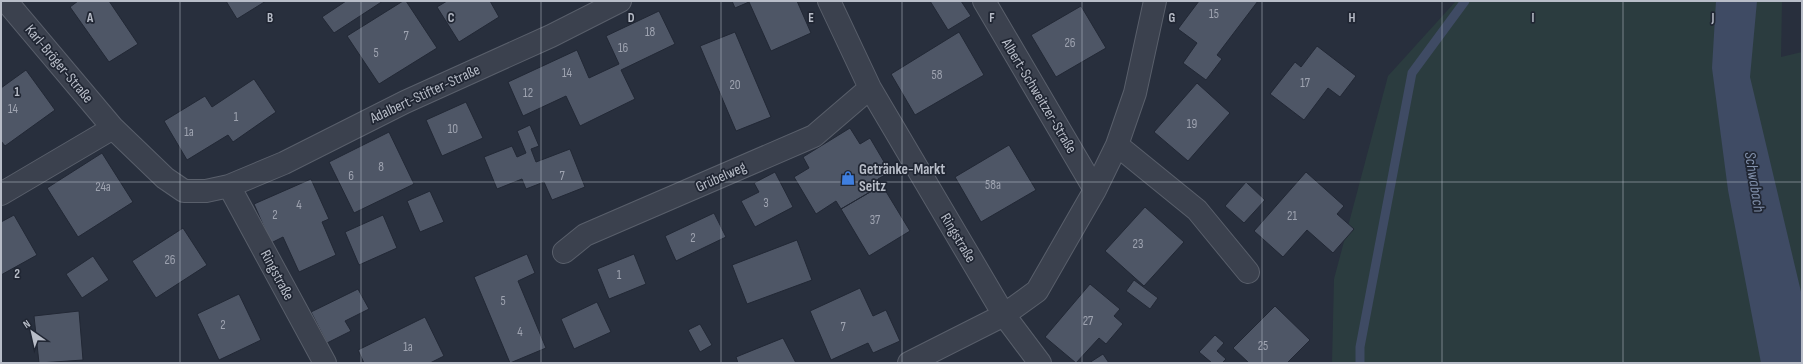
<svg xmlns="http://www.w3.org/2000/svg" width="1803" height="364" font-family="'Sofia Sans Condensed',sans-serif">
	<rect width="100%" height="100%" fill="#282f3d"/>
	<path fill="#2b3c3f" d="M1456,1H1782L1781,57L1802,52V363H1332L1334,279L1388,76Z"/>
	<path fill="#3f4b64" d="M1716,1H1757L1750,77L1802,296V363H1761L1728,190L1712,68Z"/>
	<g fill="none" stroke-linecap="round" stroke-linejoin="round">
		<path stroke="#3f4b64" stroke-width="9" d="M1360,363V347L1412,73L1465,1"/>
	</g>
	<path fill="#4e5666" stroke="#222835" d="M78,1H109L138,44L109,62L70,7Z
		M226,1H266L237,19Z
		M346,1H383L334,33L322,17Z
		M403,1H406L437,48L379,84L347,36Z
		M447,1H490L499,17L459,42L437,7Z
		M732,1H797L811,33L771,51L749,2L735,8Z
		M930,1H961L971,16L948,30Z
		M1199,1H1258L1217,55L1222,59L1206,80L1183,63L1197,43L1178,29Z
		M1081,6L1106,48L1056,77L1031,35Z
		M659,11L675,44L621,70L635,99L580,126L566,96L523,116L508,82L577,50L589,78L619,64L606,36Z
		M735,32L771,117L736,131L700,46Z
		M959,32L984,75L915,115L891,74Z
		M1317,46L1356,76L1340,97L1328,88L1304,120L1270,94L1295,62L1301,67Z
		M26,70L55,110L5,146L1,141V88Z
		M254,79L276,112L233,142L228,135L187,160L164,121L205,96L212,107Z
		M1197,83L1230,113L1188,161L1154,132Z
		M466,102L483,138L442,156L426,120Z
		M530,125L539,146L531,149L536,162L570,149L585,187L552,200L544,182L526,189L522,179L497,189L484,157L512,146L517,157L526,153L517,131Z
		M850,128L860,144L870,138L890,172L878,179L882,185L841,209L836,201L816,214L794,177L809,168L803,157Z
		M389,132L414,184L354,213L329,162Z
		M1009,145L1036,190L981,222L955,177Z
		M102,153L133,202L78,237L47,188Z
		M775,172L793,207L755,227L741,201L759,192L754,183Z
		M1306,172L1344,206L1337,214L1354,229L1333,253L1307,230L1283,257L1254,231Z
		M311,179L329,219L322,222L336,255L299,272L283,237L271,243L254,204Z
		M1246,182L1265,200L1244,223L1225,206Z
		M882,185L910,231L869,256L841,209Z
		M430,191L444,222L420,232L407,201Z
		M1145,207L1184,242L1144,286L1105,251Z
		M714,213L726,237L676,261L665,236Z
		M14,215L37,255L1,275V222Z
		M383,215L397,248L359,265L345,232Z
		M183,228L207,265L156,298L132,261Z
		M797,240L812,280L747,304L732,265Z
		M527,254L535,273L518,281L546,348L510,363L474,277Z
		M634,254L646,284L609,299L597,269Z
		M93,256L109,280L82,298L66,274Z
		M1134,280L1158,298L1150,309L1126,291Z
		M1090,284L1120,309L1114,316L1123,324L1106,344L1099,338L1076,363L1045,337Z
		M860,288L873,316L886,310L900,341L873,353L868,343L831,360L810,311Z
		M358,289L369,309L345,321L351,331L327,343L311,312Z
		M239,294L261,340L219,360L197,314Z
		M597,302L611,332L574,349L561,319Z
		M1275,306L1310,340L1287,363H1249L1233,348Z
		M79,311L83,360L39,363L34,316Z
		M425,317L444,356L430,363H364L358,350Z
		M700,324L712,345L700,352L688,330Z
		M1215,335L1224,343L1217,351L1226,359L1222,363H1212L1199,352Z
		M783,338L796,363H738L736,357Z
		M1103,354L1109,363H1089Z"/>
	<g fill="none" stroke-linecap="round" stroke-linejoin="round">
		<defs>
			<path id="minor" d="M6,1L113,128L165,178L184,191H206L229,186L284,163L405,102L551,36L620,1
				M829,1L870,88L1004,315L1040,363
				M984,1L1095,190
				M1117,145L1197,210L1248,272
				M229,186L325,363
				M1,194L113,128
				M564,252L585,235L814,136L870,88
				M909,363L1004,315L1037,291L1095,190L1117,145L1135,93L1155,1"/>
		</defs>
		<use href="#minor" stroke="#595f6b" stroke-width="24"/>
		<use href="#minor" stroke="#3b414e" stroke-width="22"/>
	</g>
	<path fill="none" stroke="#b8bdc8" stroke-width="1" stroke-opacity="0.55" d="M180,1V363M361,1V363M541,1V363M721,1V363M902,1V363M1082,1V363M1262,1V363M1442,1V363M1623,1V363M1,182H1802"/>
	<defs>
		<symbol id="shop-bare" viewBox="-9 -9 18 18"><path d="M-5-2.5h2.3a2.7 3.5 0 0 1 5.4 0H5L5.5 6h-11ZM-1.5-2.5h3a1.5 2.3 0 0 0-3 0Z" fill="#3f7fe0" stroke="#202633" stroke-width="2.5" paint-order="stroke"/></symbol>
	</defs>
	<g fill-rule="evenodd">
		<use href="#shop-bare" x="838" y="168" width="20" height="20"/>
	</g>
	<g text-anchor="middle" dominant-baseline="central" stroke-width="3.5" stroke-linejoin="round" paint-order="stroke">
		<g font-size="13" fill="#9ea3b0">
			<text x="1214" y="14">15</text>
			<text x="650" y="32">18</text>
			<text x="406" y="36">7</text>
			<text x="1070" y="43">26</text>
			<text x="623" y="48">16</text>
			<text x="376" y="53">5</text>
			<text x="567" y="73">14</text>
			<text x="937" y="75">58</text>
			<text x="1305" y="83">17</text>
			<text x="735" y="85">20</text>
			<text x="528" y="93">12</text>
			<text x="13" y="109">14</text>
			<text x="236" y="117">1</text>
			<text x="1192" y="124">19</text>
			<text x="453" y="129">10</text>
			<text x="189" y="132">1a</text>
			<text x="381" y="167">8</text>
			<text x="351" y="176">6</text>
			<text x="562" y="176">7</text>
			<text x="993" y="185">58a</text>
			<text x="103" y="187">24a</text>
			<text x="766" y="203">3</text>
			<text x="299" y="205">4</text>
			<text x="275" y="215">2</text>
			<text x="1292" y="216">21</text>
			<text x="875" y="220">37</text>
			<text x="693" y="238">2</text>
			<text x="1138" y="244">23</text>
			<text x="170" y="260">26</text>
			<text x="619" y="275">1</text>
			<text x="503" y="301">5</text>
			<text x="1088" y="321">27</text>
			<text x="223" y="325">2</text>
			<text x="843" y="327">7</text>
			<text x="520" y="332">4</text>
			<text x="1263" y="346">25</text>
			<text x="408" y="347">1a</text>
		</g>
		<g font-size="15" fill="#b8bdc8" stroke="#202633">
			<text transform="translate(59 64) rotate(50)">Karl-Bröger-Straße</text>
			<text transform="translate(425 94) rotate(-25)">Adalbert-Stifter-Straße</text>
			<text transform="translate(1039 96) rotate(59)">Albert-Schweitzer-Straße</text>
			<text transform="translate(721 177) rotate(-24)">Grübelweg</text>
			<text transform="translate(958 238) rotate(59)">Ringstraße</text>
			<text transform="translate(277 275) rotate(62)">Ringstraße</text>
		</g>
		<g font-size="15" font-weight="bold" fill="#b8bdc8" stroke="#202633" text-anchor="start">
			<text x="859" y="169">Getränke-Markt<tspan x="859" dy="17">Seitz</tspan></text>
		</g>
		<g font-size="16" font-style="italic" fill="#8291ac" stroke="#202633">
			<text transform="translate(1754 182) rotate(81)">Schwabach</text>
		</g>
	</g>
	<g font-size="13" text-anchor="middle" font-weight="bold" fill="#b8bdc8" stroke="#202633" stroke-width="3.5" stroke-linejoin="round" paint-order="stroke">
		<text x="90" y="22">A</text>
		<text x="270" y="22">B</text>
		<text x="451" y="22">C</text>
		<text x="631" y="22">D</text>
		<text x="811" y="22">E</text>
		<text x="992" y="22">F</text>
		<text x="1172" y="22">G</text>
		<text x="1352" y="22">H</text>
		<text x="1533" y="22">I</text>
		<text x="1713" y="22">J</text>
		<text x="17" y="96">1</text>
		<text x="17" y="278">2</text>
	</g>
	<rect width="1803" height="364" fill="none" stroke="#b8bdc8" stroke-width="4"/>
	<g transform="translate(32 332) rotate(326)" stroke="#202633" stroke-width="3" paint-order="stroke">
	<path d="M0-3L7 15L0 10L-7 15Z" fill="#b8bdc8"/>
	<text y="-6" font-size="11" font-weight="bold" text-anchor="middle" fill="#b8bdc8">N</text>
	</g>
</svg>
